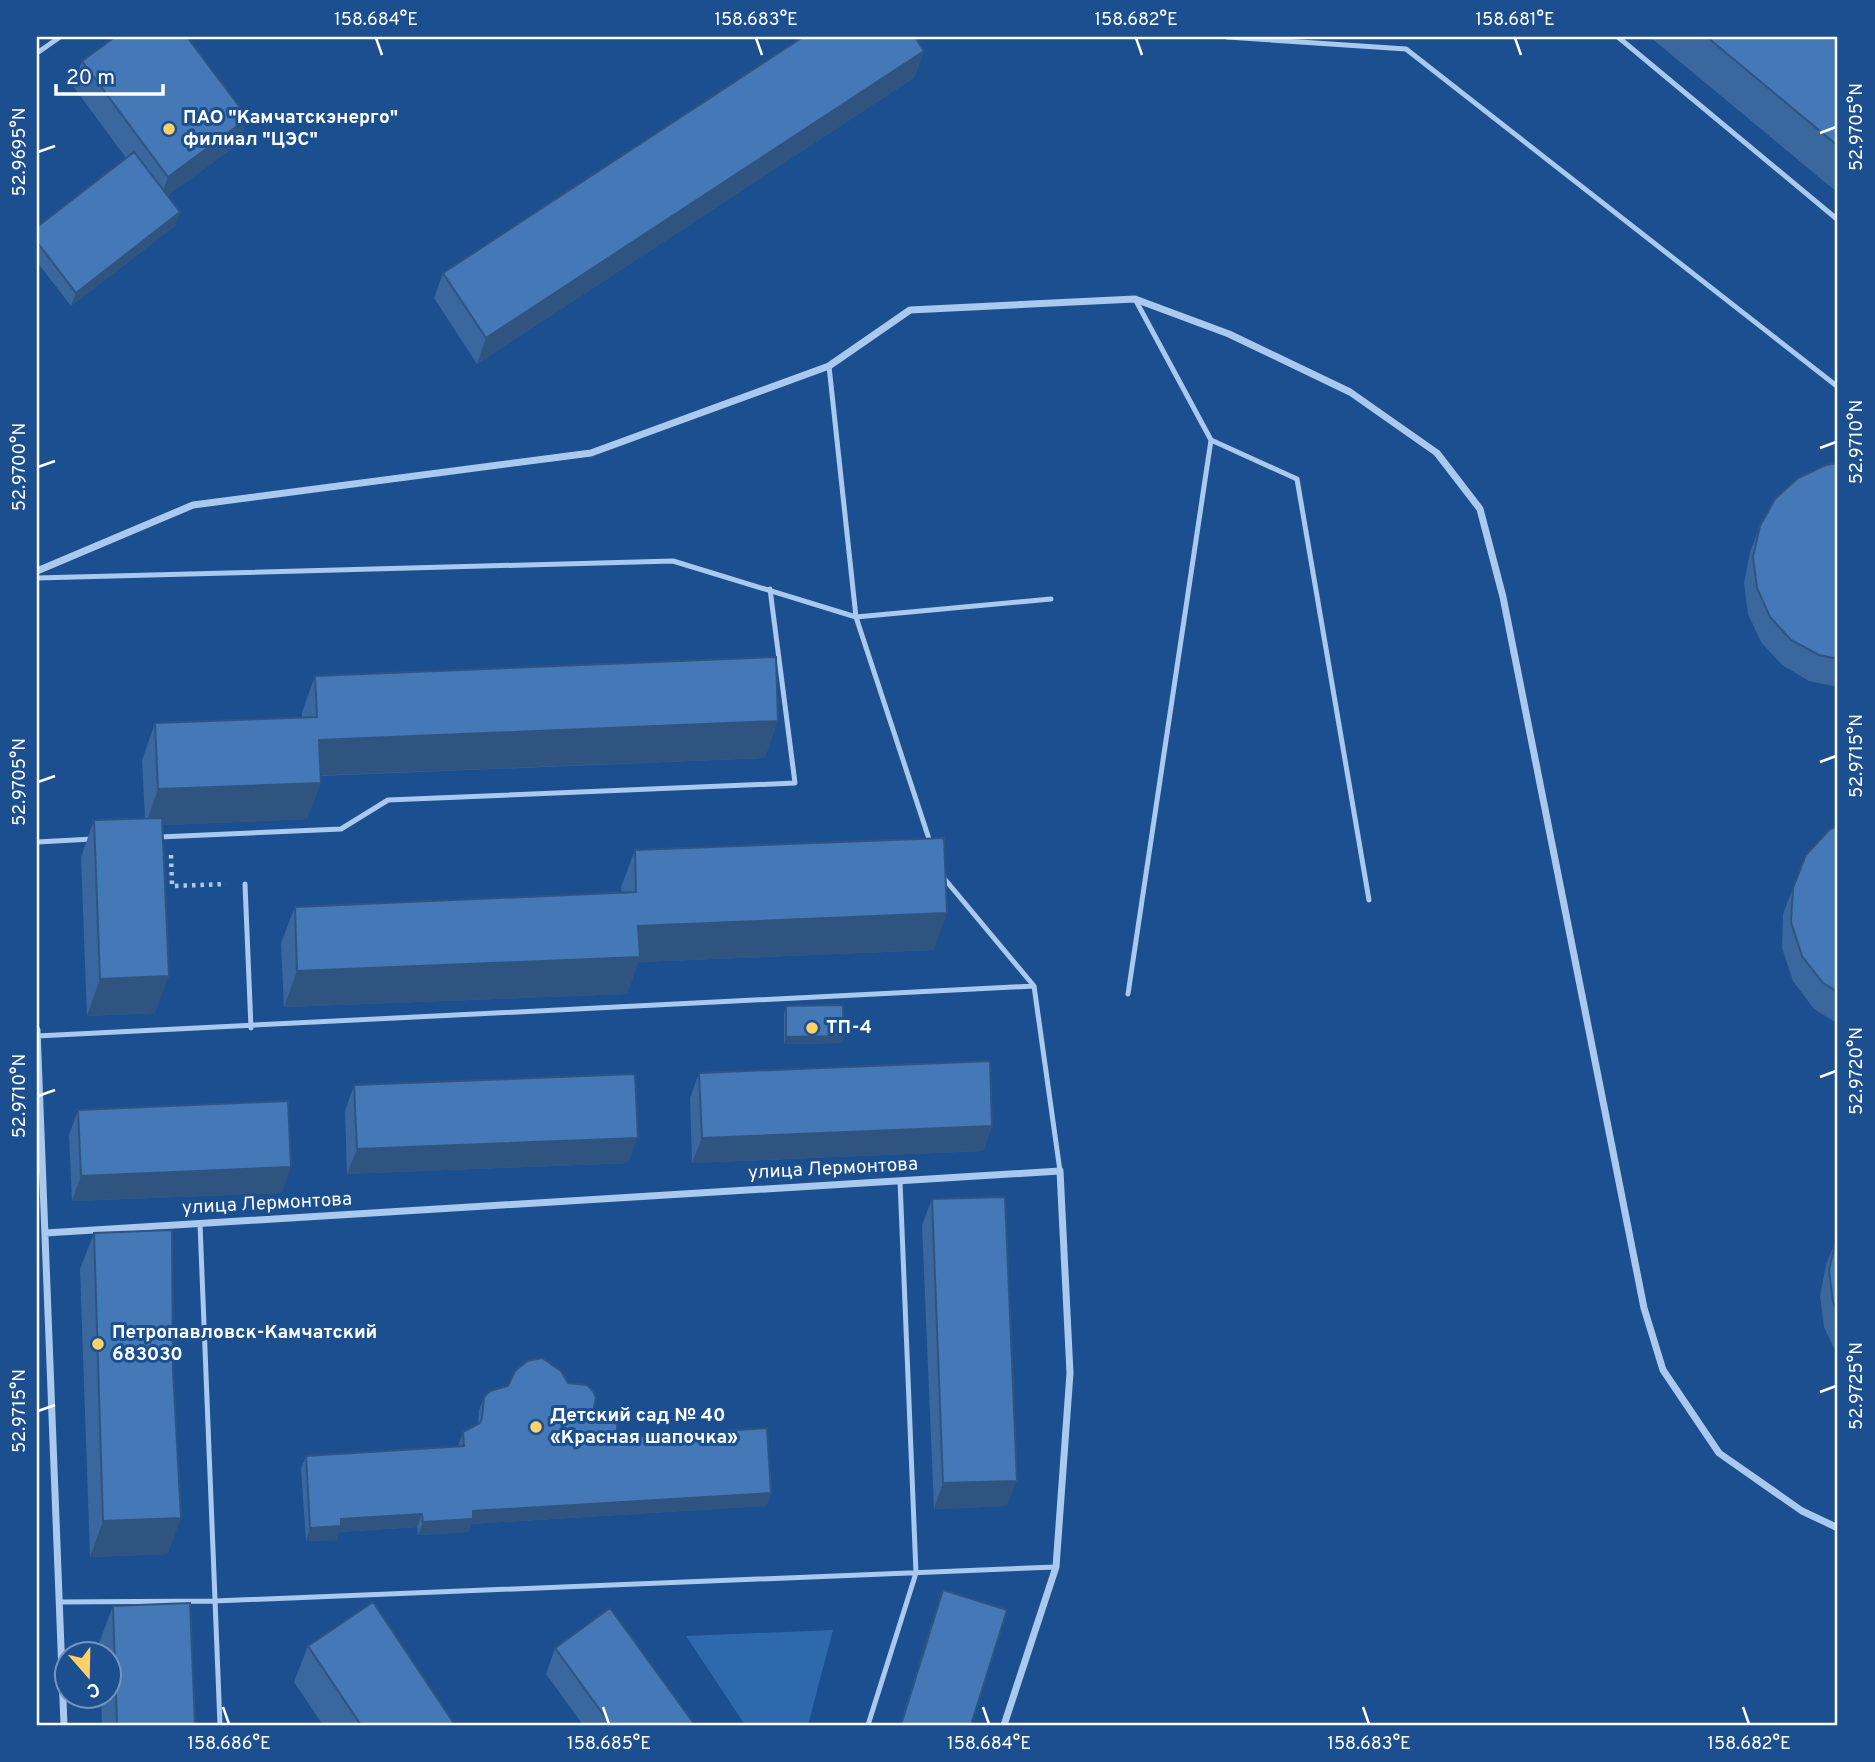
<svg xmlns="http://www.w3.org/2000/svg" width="1875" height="1762" font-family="Overpass,sans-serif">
	<rect width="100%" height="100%" fill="#1b4f8f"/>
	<path fill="#2e69ad" d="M833,1630L808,1725H745L686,1636Z"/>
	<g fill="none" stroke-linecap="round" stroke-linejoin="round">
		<path stroke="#a9c9ee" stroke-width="4.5" stroke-dasharray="3.5 5" stroke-linecap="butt" d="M171,855L172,886L226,884"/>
		<path stroke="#a9c9ee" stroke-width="5" d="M1227,37L1406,49L1838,387
			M1618,37L1838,220
			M37,53L60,37
			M1135,299L1211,440L1297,479L1369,900
			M829,366L856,617L1051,599
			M37,578L673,561L856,617L931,845
			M159,837L341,829L388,800L795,783L770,589
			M37,842L93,839
			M943,877L1034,986
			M245,884L251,1028
			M1128,994L1211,440
			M37,1036L1034,986L1060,1171
			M200,1224L220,1725
			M59,1602L215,1601L1056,1567
			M868,1725L916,1573L900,1181"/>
		<path stroke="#a9c9ee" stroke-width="7" d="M37,571L193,505L591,453L829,366L910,310L1135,299L1229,334L1350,392L1437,453L1480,509L1503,597L1644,1308L1663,1370L1719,1453L1802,1511L1838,1528
			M37,1030L64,1725
			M45,1233L1060,1171L1070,1373L1056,1567L1004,1725"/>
	</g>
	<path fill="#3a679d" d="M1650,37H1838V193Z
		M82,61L248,118L238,144L168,195L176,225L71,306L37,262V227L126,158L73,86Z
		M915,77L477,364L434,298L443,273Z
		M1838,463V687L1809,681L1782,665L1761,642L1748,614L1744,583L1750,552L1760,526Z
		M315,676L765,758L320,776L307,819L163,825L155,1013L87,1016L81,857L94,820L145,818L142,760L155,723L302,717V712Z
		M1838,825V1024L1814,1009L1793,981L1782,948L1783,914L1793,888Z
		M635,850L934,950L638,962L627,994L284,1007L281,943L295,907L622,893L621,887Z
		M786,1006L844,1036L841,1043L784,1044V1013Z
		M699,1073L992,1126L983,1151L692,1163L690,1098Z
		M354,1085L628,1163L347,1174L345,1111Z
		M78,1110L282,1193L72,1201L69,1135Z
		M932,1199L1007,1506L934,1509L922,1225Z
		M94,1233L168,1554L90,1557L80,1269Z
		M1838,1235V1357L1824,1327L1820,1296L1826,1265Z
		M568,1383L594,1407L600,1416L617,1438L771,1493L766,1506L471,1524L468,1532L418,1535L417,1527L339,1532L336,1540L306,1541L301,1469L306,1456L458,1446L463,1432L478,1424L479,1410L484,1397Z
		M943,1590L971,1725H900L934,1616Z
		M113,1606L195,1725H102L101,1696H108V1654H100L99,1643Z
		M308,1646L455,1725H323L294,1682Z
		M555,1648L695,1725H583L546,1674Z"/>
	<path fill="#305480" d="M924,51L915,77L477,364L486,338Z
		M248,118L238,144L159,202L168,177Z
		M180,212L176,225L71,306L76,293Z
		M778,721L765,758L306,776L319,740Z
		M321,783L307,819L145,826L158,789Z
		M947,913L934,950L638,962L627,994L284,1007L297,971L638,926Z
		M169,976L155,1013L87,1016L100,979Z
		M844,1036L841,1043L784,1044L786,1037Z
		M992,1126L983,1151L692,1163L702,1138Z
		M638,1138L628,1163L347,1174L357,1149Z
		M291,1167L282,1193L72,1201L81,1176Z
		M1017,1481L1007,1506L934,1509L943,1483Z
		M771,1493L766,1506L471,1524L468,1532L418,1535L423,1522L473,1511Z
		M422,1514L417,1527L339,1532L336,1540L306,1541L310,1528L341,1519Z
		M181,1518L168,1554L90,1557L103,1521Z"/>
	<path fill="#4478b7" stroke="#305480" stroke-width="2" d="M115,37H187L248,118L168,177L82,61Z
		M803,37H915L924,51L486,338L443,273Z
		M1707,37H1838V146Z
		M134,152L180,212L76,293L37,242V227Z
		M1838,463V659L1819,655L1791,640L1770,617L1757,588L1753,557L1760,526L1775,499L1798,478L1826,465Z
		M776,657L778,721L319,740L321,783L158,789L155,723L317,717L315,676Z
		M162,818L169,976L100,979L94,820Z
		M1838,825V992L1823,983L1802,956L1791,922L1793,888L1806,855L1829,830Z
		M944,838L947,913L638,926L640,957L297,971L295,907L636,892L635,850Z
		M843,1005L844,1036L786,1037V1006Z
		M990,1061L992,1126L702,1138L699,1073Z
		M635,1074L638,1138L357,1149L354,1085Z
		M288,1101L291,1167L81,1176L78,1110Z
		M1005,1197L1017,1481L943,1483L932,1199Z
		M172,1230L173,1370L181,1518L103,1521L94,1233Z
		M1838,1235V1313L1833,1302L1829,1270L1836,1240Z
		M542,1358L561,1371L568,1383L587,1385L593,1391L596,1398L594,1407L600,1416L617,1424V1438L767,1428L771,1493L473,1511V1519L423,1522L422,1514L341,1519V1526L310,1528L306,1456L464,1446L463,1432L480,1423L482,1418L484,1397L490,1391L508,1386L515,1371L527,1361Z
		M943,1590L1007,1610L971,1725H901Z
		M373,1602L455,1725H361L308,1646Z
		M190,1603L195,1725H117L113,1606Z
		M610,1608L695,1725H611L555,1648Z"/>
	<path fill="none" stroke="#fff" stroke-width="2.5" d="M376,38L382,55M756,38L762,55M1136,38L1142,55M1515,38L1521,55M1820,133L1836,127M38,152L55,146M1820,448L1836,442M38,467L55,461M1820,762L1836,756M38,782L55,776M1820,1077L1836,1071M38,1096L55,1090M1820,1392L1836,1386M38,1411L55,1405M223,1707L229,1724M603,1707L609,1724M983,1707L989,1724M1363,1707L1369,1724M1743,1707L1749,1724"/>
	<g fill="#ffd166" stroke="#1b4f8f" stroke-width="2.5">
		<circle cx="169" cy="129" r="7"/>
		<circle cx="812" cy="1028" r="7"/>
		<circle cx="98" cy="1344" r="7"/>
		<circle cx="536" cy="1427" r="7"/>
	</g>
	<g text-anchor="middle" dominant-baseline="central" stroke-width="6" stroke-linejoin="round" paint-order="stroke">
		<g font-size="19" font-weight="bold" fill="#fff" stroke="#1b4f8f" text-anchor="start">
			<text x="183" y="118">ПАО "Камчатскэнерго"<tspan x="183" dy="22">филиал "ЦЭС"</tspan></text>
			<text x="826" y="1028">ТП-4</text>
			<text x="112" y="1333">Петропавловск-Камчатский<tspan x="112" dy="22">683030</tspan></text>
			<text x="550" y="1416">Детский сад № 40<tspan x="550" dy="22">«Красная шапочка»</tspan></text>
		</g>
		<g font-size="19" fill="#fff" stroke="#1b4f8f">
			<text transform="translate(833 1169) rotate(-3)">улица Лермонтова</text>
			<text transform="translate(267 1204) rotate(-3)">улица Лермонтова</text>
		</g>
	</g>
	<rect width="1875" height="1762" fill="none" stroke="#1b4f8f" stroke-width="77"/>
	<g transform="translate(88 1675) rotate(160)"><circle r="33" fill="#1b4f8f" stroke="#7695bc" stroke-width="2"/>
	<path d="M0-5L12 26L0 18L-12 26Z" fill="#ffd166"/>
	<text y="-10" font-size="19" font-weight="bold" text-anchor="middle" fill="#ffffff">С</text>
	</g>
	<path d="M56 84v10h107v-10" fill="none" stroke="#ffffff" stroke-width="3.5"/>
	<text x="66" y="84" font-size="21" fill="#ffffff" stroke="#1b4f8f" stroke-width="5" paint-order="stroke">20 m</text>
	<rect x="38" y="38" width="1798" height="1686" fill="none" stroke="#fff" stroke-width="2.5"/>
	<g font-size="18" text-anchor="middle" fill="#fff">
		<text x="376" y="25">158.684°E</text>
		<text x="756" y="25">158.683°E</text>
		<text x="1136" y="25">158.682°E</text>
		<text x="1515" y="25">158.681°E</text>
		<text transform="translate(1856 127) rotate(-90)" y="6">52.9705°N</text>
		<text transform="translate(19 152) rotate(-90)" y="6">52.9695°N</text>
		<text transform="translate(1856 442) rotate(-90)" y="6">52.9710°N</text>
		<text transform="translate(19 467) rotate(-90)" y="6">52.9700°N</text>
		<text transform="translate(1856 756) rotate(-90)" y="6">52.9715°N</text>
		<text transform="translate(19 782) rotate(-90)" y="6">52.9705°N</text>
		<text transform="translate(1856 1071) rotate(-90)" y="6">52.9720°N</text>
		<text transform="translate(19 1096) rotate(-90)" y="6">52.9710°N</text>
		<text transform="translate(1856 1386) rotate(-90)" y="6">52.9725°N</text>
		<text transform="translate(19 1411) rotate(-90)" y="6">52.9715°N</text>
		<text x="229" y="1749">158.686°E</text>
		<text x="609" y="1749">158.685°E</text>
		<text x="989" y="1749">158.684°E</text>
		<text x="1369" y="1749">158.683°E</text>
		<text x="1749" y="1749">158.682°E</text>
	</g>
</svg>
